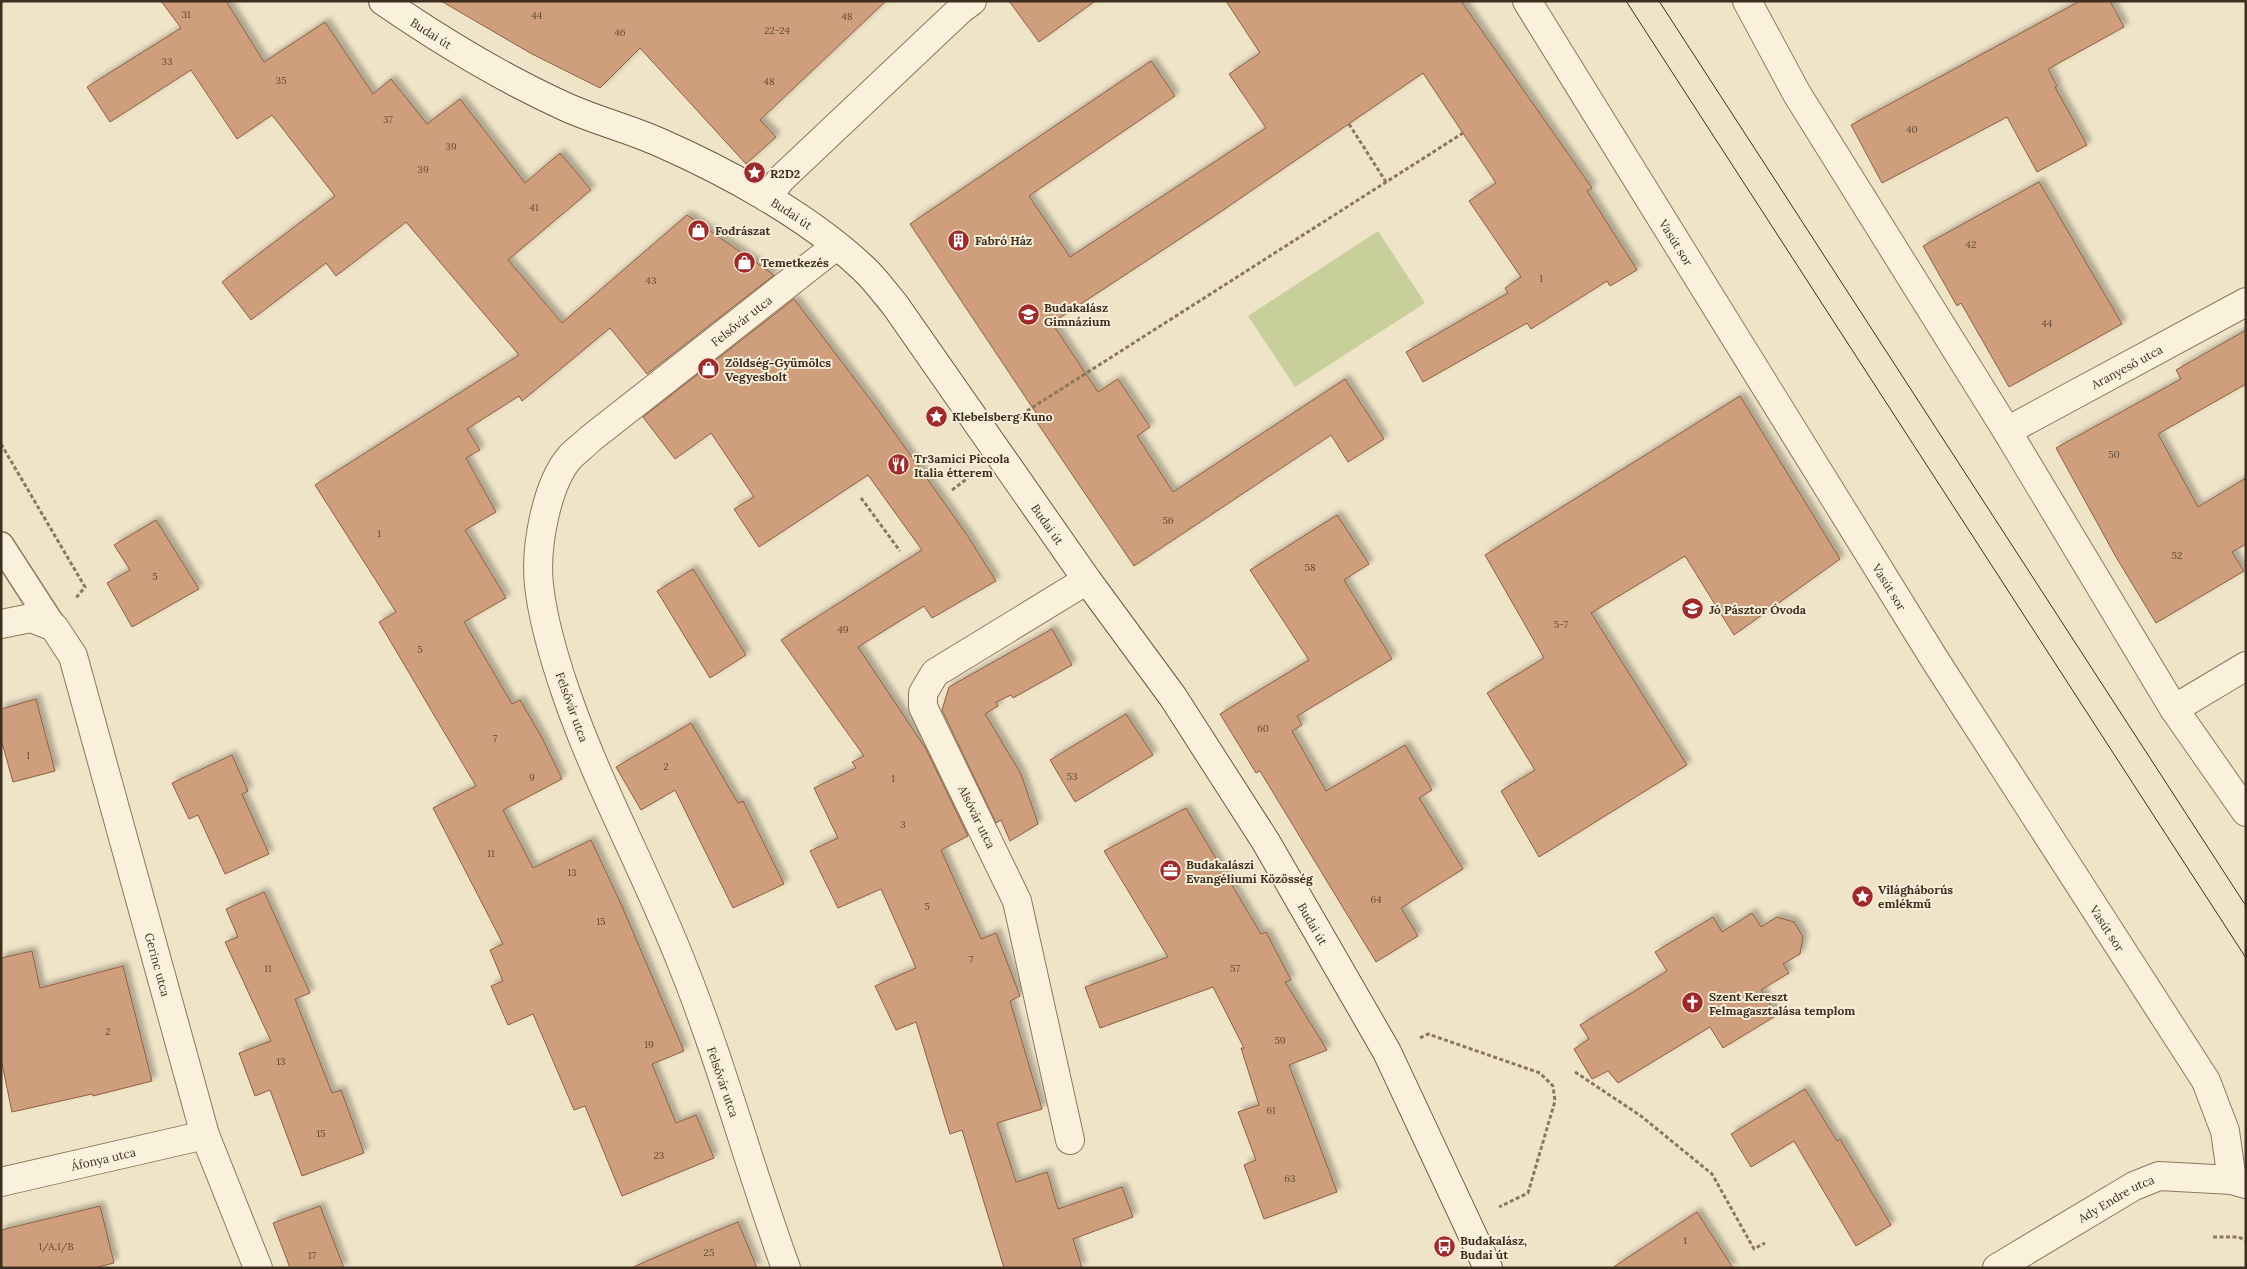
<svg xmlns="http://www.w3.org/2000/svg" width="2247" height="1269" font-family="Lora,serif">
	<defs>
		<filter id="shadow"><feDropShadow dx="4.5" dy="-4.5" stdDeviation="2.5" flood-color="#0004"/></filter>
	</defs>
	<rect width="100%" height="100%" fill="#f0e4c8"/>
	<path fill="#c9cf9b" d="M1378,231L1425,303L1295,387L1248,316Z"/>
	<path fill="#cf9f7d" stroke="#8d5f41" filter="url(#shadow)" d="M161,1H226L264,62L325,22L373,94L391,79L427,124L460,99L525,183L560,153L591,190L508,260L562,323L687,215L774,275L647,374L610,328L522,401L519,396L467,429L480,450L466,458L496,512L465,530L506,598L464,622L512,704L520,700L541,736L562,779L503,810L533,868L591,840L621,904L684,1051L652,1064L676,1123L696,1115L714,1158L622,1196L585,1106L574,1110L533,1014L508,1025L491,986L503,981L490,950L503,944L433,808L476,786L379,622L396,612L315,485L519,355L406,222L336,276L326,263L251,320L222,282L335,196L272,115L237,139L191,70L110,122L87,87L181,28Z
		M441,1H886L760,120L776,137L746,164L640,48L600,88L532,54Z
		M1009,1H1095L1039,42Z
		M1226,1H1461L1592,188L1587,191L1637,270L1610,286L1607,281L1531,329L1527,323L1423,382L1406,352L1508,293L1505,288L1521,277L1469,201L1496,183L1423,73L1213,217L1052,323L1098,392L1118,379L1150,427L1137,436L1173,492L1345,379L1384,439L1348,462L1331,435L1134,566L1036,421L1040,419L910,224L1151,61L1175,96L1029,196L1070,257L1266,128L1229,74L1260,53Z
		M2080,1H2110L2124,27L2048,69L2057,86L2055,87L2087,145L2037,172L2007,117L1882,183L1851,125Z
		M2039,182L2122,324L2009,387L1961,303L1957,306L1923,246Z
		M794,299L879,411L967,535L996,581L932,618L924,606L858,647L926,749L968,836L941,850L981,939L996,933L1020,996L1010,1001L1042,1109L997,1123L1016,1182L1047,1172L1058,1209L1122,1187L1133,1217L1073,1239L1082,1268H1004L962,1130L950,1134L916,1022L896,1030L875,986L916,968L881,889L838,908L810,851L838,838L814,788L856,768L852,762L864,756L781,640L922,550L868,475L759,547L734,509L754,497L711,433L675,459L643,417Z
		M2246,330V384L2158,434L2198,507L2246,478V544L2232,552L2244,571L2156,623L2116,557L2056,448L2181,379L2176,370Z
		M1740,396L1840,559L1734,635L1685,556L1591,613L1687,765L1539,857L1501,791L1535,770L1487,693L1544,658L1485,555Z
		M1337,515L1369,564L1344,580L1392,659L1297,716L1302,725L1292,731L1326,791L1405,745L1432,790L1419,798L1463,869L1401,908L1418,936L1376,962L1260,771L1256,773L1220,714L1309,660L1250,570Z
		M156,520L199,589L132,627L107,583L130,570L114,545Z
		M693,569L746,655L710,678L657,591Z
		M1052,629L1072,665L1013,698L1011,695L996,702L998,706L985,714L1021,774L1038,824L1010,841L1001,820L996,823L942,710L949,687Z
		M36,699L55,771L13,782L1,739V709Z
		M1126,714L1153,755L1075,802L1050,760Z
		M691,723L738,803L743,801L784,884L733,908L675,790L641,810L616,767Z
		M232,755L248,791L242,794L269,854L225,874L198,815L189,819L172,783Z
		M1186,808L1261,934L1266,932L1291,980L1285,982L1327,1050L1289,1065L1337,1192L1264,1219L1244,1165L1256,1160L1238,1112L1259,1105L1241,1048H1244L1213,987L1100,1028L1085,987L1168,957L1104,851Z
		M264,892L310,993L295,999L332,1093L341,1090L364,1153L302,1176L270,1090L255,1096L239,1053L271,1041L225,942L238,937L226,909Z
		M1752,913L1761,927L1777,917L1794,922L1803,937L1800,954L1783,964L1789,973L1761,990L1777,1015L1723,1048L1710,1027L1618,1083L1608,1071L1592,1079L1574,1049L1589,1039L1580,1025L1667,971L1655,952L1713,917L1722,932Z
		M32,951L40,988L123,966L152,1081L93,1096L92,1094L12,1112L1,1059V958Z
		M1805,1089L1837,1141L1840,1139L1891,1225L1856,1246L1794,1141L1751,1167L1731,1134Z
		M100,1206L114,1263L94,1268H1V1230Z
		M320,1206L344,1268H290L273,1223Z
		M1697,1212L1733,1268H1612Z
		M738,1222L757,1268H631L704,1236Z"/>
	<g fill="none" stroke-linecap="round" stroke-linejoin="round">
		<defs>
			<path id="service" d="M1,545L54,627"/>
			<g id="minor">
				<path id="s1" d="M1527,1L1935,660L2206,1081L2225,1131L2232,1180"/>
				<path d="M1747,1L1797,94L2007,431L2174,709L2246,812"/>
				<path d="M767,198L781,179L961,9L972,1"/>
				<path id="s2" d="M2007,431L2246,302"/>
				<path id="s3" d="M1,624L31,618L54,627L73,656L205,1135L258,1268"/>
				<path d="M2174,709L2246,666"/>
				<path d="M1070,1140L1017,901L923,707V693L935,673L1087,580"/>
				<path id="s4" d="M1,1182L205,1135"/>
				<path id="s5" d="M786,1268C749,1167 722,1063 682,964C646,872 598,786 566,693C554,658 543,622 539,585C535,548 546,485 570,457C576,451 584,445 590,439L836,246"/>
			</g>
			<g id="tertiary">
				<path id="s6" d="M1997,1268L2134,1186L2159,1176L2232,1180L2246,1184"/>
			</g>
			<g id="secondary">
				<path id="s7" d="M383,1C441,41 502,78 566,107C597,121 630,129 661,143C729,173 809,217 863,268C875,279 885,293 895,305L1087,580L1173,697L1266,842L1387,1052L1488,1268"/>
			</g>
		</defs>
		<use href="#service" stroke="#8d765c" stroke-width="28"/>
		<use href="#minor" stroke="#8d765c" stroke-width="30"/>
		<use href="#tertiary" stroke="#8d765c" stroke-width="30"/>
		<use href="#secondary" stroke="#6f573f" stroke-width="30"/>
		<path stroke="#8d765c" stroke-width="3" stroke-dasharray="4 2.5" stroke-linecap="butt" d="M1349,124L1386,182
			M1021,419L1019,416L1030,409L1463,133
			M1,444L85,587L76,598
			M952,490L972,475
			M861,498L900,551
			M1420,1038L1428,1034L1540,1073L1553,1086L1555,1101L1528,1193L1499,1207
			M1575,1072L1641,1116L1712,1174L1754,1249L1765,1243
			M2213,1237H2239L2246,1241"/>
		<use href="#service" stroke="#faf1dc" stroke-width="25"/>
		<use href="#minor" stroke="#faf1dc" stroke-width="28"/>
		<use href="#tertiary" stroke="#faf1dc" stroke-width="28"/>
		<use href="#secondary" stroke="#faf1dc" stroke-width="28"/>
		<path stroke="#3d2e20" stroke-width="1" d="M1626,1L2246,958
			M1659,1L2246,906"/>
	</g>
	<defs>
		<symbol id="sight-disc" viewBox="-11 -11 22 22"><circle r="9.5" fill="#9e2a2b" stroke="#f7eed8"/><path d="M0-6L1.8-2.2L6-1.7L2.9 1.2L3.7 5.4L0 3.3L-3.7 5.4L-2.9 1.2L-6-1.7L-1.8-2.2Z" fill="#fff"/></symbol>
		<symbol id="shop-disc" viewBox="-11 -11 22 22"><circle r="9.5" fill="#9e2a2b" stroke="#f7eed8"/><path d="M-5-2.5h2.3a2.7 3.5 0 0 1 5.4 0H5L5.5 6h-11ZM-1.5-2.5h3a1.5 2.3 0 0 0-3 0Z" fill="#fff"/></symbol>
		<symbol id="building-disc" viewBox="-11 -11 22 22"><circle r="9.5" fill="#9e2a2b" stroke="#f7eed8"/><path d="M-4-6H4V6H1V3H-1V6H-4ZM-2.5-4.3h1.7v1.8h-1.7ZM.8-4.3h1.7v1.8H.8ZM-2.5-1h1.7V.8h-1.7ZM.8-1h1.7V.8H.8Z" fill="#fff"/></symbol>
		<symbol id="school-disc" viewBox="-11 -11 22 22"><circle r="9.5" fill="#9e2a2b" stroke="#f7eed8"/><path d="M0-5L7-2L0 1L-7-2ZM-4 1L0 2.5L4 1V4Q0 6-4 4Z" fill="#fff"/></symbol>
		<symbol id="restaurant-disc" viewBox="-11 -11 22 22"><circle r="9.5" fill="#9e2a2b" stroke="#f7eed8"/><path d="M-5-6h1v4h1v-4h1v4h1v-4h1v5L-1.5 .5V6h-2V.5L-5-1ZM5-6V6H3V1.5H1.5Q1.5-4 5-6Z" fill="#fff"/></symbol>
		<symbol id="office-disc" viewBox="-11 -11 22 22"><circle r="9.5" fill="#9e2a2b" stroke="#f7eed8"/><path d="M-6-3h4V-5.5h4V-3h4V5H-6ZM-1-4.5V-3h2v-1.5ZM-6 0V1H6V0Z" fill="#fff"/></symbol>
		<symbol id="church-disc" viewBox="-11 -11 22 22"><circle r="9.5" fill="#9e2a2b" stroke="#f7eed8"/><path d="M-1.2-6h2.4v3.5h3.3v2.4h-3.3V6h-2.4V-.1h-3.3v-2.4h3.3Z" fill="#fff"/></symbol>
		<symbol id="bus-disc" viewBox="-11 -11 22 22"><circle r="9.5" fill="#9e2a2b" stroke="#f7eed8"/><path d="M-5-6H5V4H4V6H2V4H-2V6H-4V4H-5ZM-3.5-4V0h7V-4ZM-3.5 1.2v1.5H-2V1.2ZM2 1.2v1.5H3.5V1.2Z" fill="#fff"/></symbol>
	</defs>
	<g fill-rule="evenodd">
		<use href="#sight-disc" x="742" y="160" width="25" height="25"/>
		<use href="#shop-disc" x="686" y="218" width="25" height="25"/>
		<use href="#building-disc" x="946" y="228" width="25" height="25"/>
		<use href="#shop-disc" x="732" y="250" width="25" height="25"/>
		<use href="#school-disc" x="1016" y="302" width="25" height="25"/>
		<use href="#shop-disc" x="696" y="356" width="25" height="25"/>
		<use href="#sight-disc" x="924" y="404" width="25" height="25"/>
		<use href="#restaurant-disc" x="886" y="452" width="25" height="25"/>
		<use href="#school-disc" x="1680" y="596" width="25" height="25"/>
		<use href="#office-disc" x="1158" y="858" width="25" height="25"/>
		<use href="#sight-disc" x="1850" y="884" width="25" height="25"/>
		<use href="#church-disc" x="1680" y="990" width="25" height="25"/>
		<use href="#bus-disc" x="1432" y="1234" width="25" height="25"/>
	</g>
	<g text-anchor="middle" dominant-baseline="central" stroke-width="4" stroke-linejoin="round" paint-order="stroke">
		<g font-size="10" fill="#624a37">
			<text x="186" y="14">31</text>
			<text x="537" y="15">44</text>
			<text x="847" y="16">48</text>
			<text x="777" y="30">22-24</text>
			<text x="620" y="32">46</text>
			<text x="167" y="61">33</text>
			<text x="281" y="80">35</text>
			<text x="769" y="81">48</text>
			<text x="388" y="119">37</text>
			<text x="1912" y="129">40</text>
			<text x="451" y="146">39</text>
			<text x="423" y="169">39</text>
			<text x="534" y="207">41</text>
			<text x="1971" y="244">42</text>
			<text x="1541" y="278">1</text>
			<text x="651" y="280">43</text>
			<text x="2047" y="323">44</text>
			<text x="2114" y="454">50</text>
			<text x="1168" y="520">56</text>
			<text x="379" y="533">1</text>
			<text x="2177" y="555">52</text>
			<text x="1310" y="567">58</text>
			<text x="155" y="576">5</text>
			<text x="1561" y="624">5-7</text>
			<text x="843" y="629">49</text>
			<text x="420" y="649">5</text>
			<text x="1263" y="728">60</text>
			<text x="495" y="738">7</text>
			<text x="28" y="755">1</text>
			<text x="666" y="766">2</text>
			<text x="1072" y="776">53</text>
			<text x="532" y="777">9</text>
			<text x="893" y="778">1</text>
			<text x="903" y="824">3</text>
			<text x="491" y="853">11</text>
			<text x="572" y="872">13</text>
			<text x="1376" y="899">64</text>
			<text x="927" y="906">5</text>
			<text x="601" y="921">15</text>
			<text x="971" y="959">7</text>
			<text x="268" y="968">11</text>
			<text x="1235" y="968">57</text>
			<text x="108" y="1031">2</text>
			<text x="1280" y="1040">59</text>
			<text x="649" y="1044">19</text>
			<text x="281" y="1061">13</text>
			<text x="1271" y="1110">61</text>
			<text x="321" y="1133">15</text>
			<text x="659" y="1155">23</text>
			<text x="1290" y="1178">63</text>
			<text x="1685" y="1240">1</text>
			<text x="56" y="1246">1/A,1/B</text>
			<text x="709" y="1252">25</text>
			<text x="312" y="1255">17</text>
		</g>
		<g font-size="12" fill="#3d2e20" stroke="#f7eed8">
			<text stroke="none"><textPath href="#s7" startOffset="58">Budai út</textPath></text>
			<text stroke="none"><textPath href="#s7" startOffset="462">Budai út</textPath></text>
			<text stroke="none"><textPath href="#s1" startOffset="284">Vasút sor</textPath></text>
			<text stroke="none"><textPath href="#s5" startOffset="1081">Felsővár utca</textPath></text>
			<text stroke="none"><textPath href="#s2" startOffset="136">Aranyeső utca</textPath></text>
			<text stroke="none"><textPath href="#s7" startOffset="868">Budai út</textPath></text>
			<text stroke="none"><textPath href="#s1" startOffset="689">Vasút sor</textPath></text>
			<text transform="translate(572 707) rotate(70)">Felsővár utca</text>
			<text transform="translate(977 817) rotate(64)">Alsóvár utca</text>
			<text stroke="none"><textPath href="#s7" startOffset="1348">Budai út</textPath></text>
			<text stroke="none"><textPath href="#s1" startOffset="1094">Vasút sor</textPath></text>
			<text stroke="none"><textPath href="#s3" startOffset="410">Gerinc utca</textPath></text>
			<text transform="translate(723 1082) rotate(71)">Felsővár utca</text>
			<text stroke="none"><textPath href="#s4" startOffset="105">Áfonya utca</textPath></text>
			<text stroke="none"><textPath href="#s6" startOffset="138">Ady Endre utca</textPath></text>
		</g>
		<g font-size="12" font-weight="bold" fill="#3d2e20" stroke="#f7eed8" text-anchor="start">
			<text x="770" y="173">R2D2</text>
			<text x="715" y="230">Fodrászat</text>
			<text x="975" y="240">Fabró Ház</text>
			<text x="761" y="262">Temetkezés</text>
			<text x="1044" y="307">Budakalász<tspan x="1044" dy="14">Gimnázium</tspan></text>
			<text x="725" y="362">Zöldség-Gyümölcs<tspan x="725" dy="14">Vegyesbolt</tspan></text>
			<text x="952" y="416">Klebelsberg Kuno</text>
			<text x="914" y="458">Tr3amici Piccola<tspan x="914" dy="14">Italia étterem</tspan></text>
			<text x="1709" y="609">Jó Pásztor Óvoda</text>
			<text x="1186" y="864">Budakalászi<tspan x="1186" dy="14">Evangéliumi Közösség</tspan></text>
			<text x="1878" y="889">Világháborús<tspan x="1878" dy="14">emlékmű</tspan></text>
			<text x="1709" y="996">Szent Kereszt<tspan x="1709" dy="14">Felmagasztalása templom</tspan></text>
			<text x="1460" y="1240">Budakalász,<tspan x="1460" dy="14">Budai út</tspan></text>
		</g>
	</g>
	<rect width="2247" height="1269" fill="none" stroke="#3d2e20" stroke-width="5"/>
</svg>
